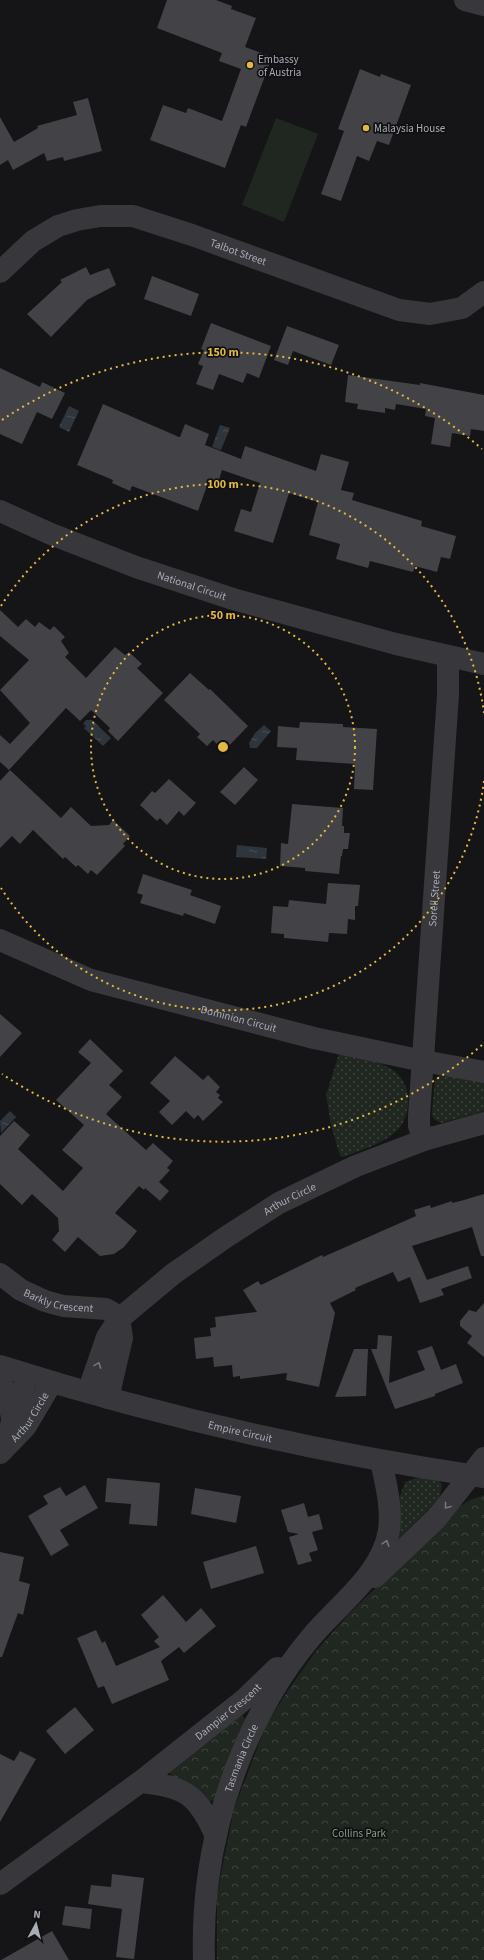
<svg xmlns="http://www.w3.org/2000/svg" width="484" height="1960" font-family="'Source Sans 3',sans-serif">
	<defs>
		<pattern id="grass-dots" width="8" height="8" patternUnits="userSpaceOnUse"><rect width="8" height="8" fill="#202721"/><path d="M2 2h.1M6 6h.1" fill="none" stroke="#3e443f" stroke-width="1.8" stroke-linecap="round"/></pattern>
		<pattern id="park-crowns" width="20" height="18" patternUnits="userSpaceOnUse"><rect width="20" height="18" fill="#202721"/><path d="M2 6a3 3 0 1 1 6 0M12 15a3 3 0 1 1 6 0" fill="none" stroke="#3e443f"/></pattern>
		<pattern id="water-ripples" width="26" height="14" patternUnits="userSpaceOnUse"><rect width="26" height="14" fill="#2e353c"/><path d="M2 4q2-2 4 0t4 0M15 11q2-2 4 0t4 0" fill="none" stroke="#495056"/></pattern>
	</defs>
	<rect width="100%" height="100%" fill="#151517"/>
	<path fill="url(#grass-dots)" d="M339,1054C368,1060 411,1063 408,1104C407,1116 403,1126 394,1133C380,1145 360,1150 344,1157L340,1156L331,1125L326,1095Z
		M441,1074L484,1080V1111L441,1123L434,1119L432,1114L435,1079Z
		M419,1477L437,1480L442,1484C439,1516 416,1527 392,1544L400,1496L405,1482Z"/>
	<path fill="url(#park-crowns)" d="M484,1495V1960H217V1894L234,1809L266,1725L291,1686L316,1651L349,1614L457,1508L470,1500Z
		M240,1713L246,1720L214,1800L206,1802L172,1779L169,1771Z"/>
	<path fill="#202721" d="M276,118L318,134L284,222L242,205Z"/>
	<path fill="url(#water-ripples)" d="M69,406L79,411L69,432L59,427Z
		M220,425L230,428L221,450L212,447Z
		M86,720H92L111,738L103,746L84,728L86,726L83,724Z
		M264,725L271,731L257,748H250L249,743L255,733Z
		M237,845L267,848L266,859L236,857Z
		M10,1111L16,1117L1,1133L0,1121Z"/>
	<path fill="#424247" d="M167,0H216L232,6L231,9L256,18L245,47L272,57L246,127L241,125L225,168L150,140L163,105L186,113L188,108L222,121L241,69L219,61L222,53L157,28Z
		M360,69L380,77L381,74L411,85L389,145L377,141L369,161L357,156L341,201L321,194L344,131L338,129Z
		M88,98L102,151L64,161L63,157L47,161L44,153L13,170L8,160L0,165V117L14,142L38,128L37,126L77,115L73,102Z
		M86,267L90,275L109,268L116,285L87,300L51,337L27,314L62,282L60,280Z
		M152,276L199,294L191,316L144,299Z
		M211,323L271,346L259,378L247,373L243,383L219,374L213,390L196,384L203,366L198,364L204,350L201,349Z
		M287,326L339,345L331,365L293,351L288,365L274,360Z
		M0,368L40,387L42,382L65,393L52,419L37,412L22,444L0,434Z
		M348,375L420,385V383L484,395V431L471,429L470,436L452,433L450,447L431,444L435,418L425,416L426,409L396,404L395,410L385,408V413L357,409L358,404L345,402Z
		M103,404L179,437H180L185,424L209,434L205,445L241,459L245,446L316,471L321,454L349,462L341,490L354,493L352,500L422,521L421,526L456,536L450,559L441,557L437,572L415,566L413,572L370,561L368,568L336,559L340,544L309,535L318,502L289,493L273,543L234,531L241,509L251,512L260,483L222,470L218,483L209,480L198,511L132,486L130,491L112,483L113,480L77,465Z
		M0,610L18,627L26,619L35,627L39,622L50,630L54,626L65,637L61,641L69,653L65,657L86,678L115,647L125,655L129,652L142,664L137,668L163,693L118,741L108,731L110,728L91,710L80,721L66,708L9,770L0,762V735L10,744L30,723L0,690L29,660L0,636Z
		M190,673L209,690L210,689L248,726L224,751L213,740L207,746L197,737L200,734L164,700Z
		M300,722L343,724V727L377,729L373,790L354,789L355,764L296,760L297,748L277,747L278,726L299,728Z
		M244,767L258,780L235,805L220,792Z
		M10,770L61,818L71,807L91,826L109,825L113,820L130,836L123,844L125,846L97,875L91,870L88,874L78,865L76,867L65,857L63,859L33,830L20,844L12,836L0,848V781Z
		M169,779L196,803L184,816L179,811L167,825L160,818L157,821L140,805L152,791L155,793Z
		M292,804L343,808L342,826H344V833H350L348,849H343L342,856H341L339,874L305,871V868L280,866L281,843L288,844Z
		M143,874L192,890L190,895L221,906L215,924L184,913L183,916L140,903L143,895L137,893Z
		M328,883L360,885L358,906H355V920L348,919L347,934L329,933L328,942L284,938V934L271,933L273,906L288,907L289,900L326,904Z
		M0,1014L22,1033L0,1057Z
		M90,1039L123,1071L109,1085L122,1097L106,1114L146,1150L153,1143L173,1161L167,1168L170,1170L159,1182L169,1191L160,1201L145,1188L144,1190L139,1186L115,1213L137,1231L124,1247L114,1254L100,1256L78,1237L65,1252L52,1240L59,1231L58,1218L32,1194L22,1205L0,1184V1136L14,1121L30,1135L18,1149L63,1191L83,1168L62,1150L84,1125L56,1100L91,1063L78,1052Z
		M175,1056L203,1080L208,1075L220,1087L216,1092L220,1095L218,1098L223,1102L203,1121L198,1115L194,1119L186,1111L172,1125L159,1112L170,1101L150,1083Z
		M484,1194V1256H481L472,1227L412,1246L427,1280L468,1266L472,1278L441,1289L444,1295L420,1303L410,1277L398,1282L393,1272L355,1288L356,1290L330,1303L335,1313L319,1387L286,1380L287,1373L240,1379V1376L233,1377L232,1365L214,1367L213,1357L196,1359L194,1338L211,1336L210,1328L216,1327L215,1317L257,1312L243,1290L258,1281L261,1285L322,1255L323,1257L416,1216L414,1210L430,1205L431,1208L452,1201V1203L464,1200Z
		M484,1303V1357L467,1343L472,1336L460,1326V1321L469,1310L476,1312Z
		M378,1335L392,1336L389,1383L425,1370L417,1351L432,1346L441,1370L456,1364L463,1383L435,1394V1396L395,1409L371,1349H377Z
		M354,1349H368L366,1396L335,1397Z
		M107,1478L160,1483L157,1526L129,1524L131,1504L105,1502Z
		M85,1485L98,1508L60,1530L69,1545L51,1556L28,1516L48,1504L43,1496L60,1487L66,1496Z
		M195,1488L241,1496L236,1523L191,1514Z
		M304,1503L308,1517L319,1514L323,1529L312,1532L318,1550L309,1553L312,1561L298,1565L289,1537L299,1534L288,1532L281,1510Z
		M256,1546L264,1573L211,1589L203,1562Z
		M0,1552L24,1557L19,1581L30,1584L23,1615L18,1613L2,1657H0Z
		M163,1595L186,1622L201,1608L216,1626L184,1653L179,1647L161,1661L169,1680L112,1704L104,1686L98,1688L77,1638L96,1630L102,1643L105,1641L116,1666L160,1647L154,1641L159,1637L141,1615Z
		M75,1707L94,1730L65,1754L46,1731Z
		M20,1751L36,1759L0,1822V1754L14,1761Z
		M112,1874L144,1878L134,1959L116,1957L122,1909L88,1904L91,1885L111,1887Z
		M65,1906L92,1909L90,1929L62,1925Z
		M52,1931L69,1960H1Z"/>
	<g fill="none" stroke-linecap="round" stroke-linejoin="round">
		<g stroke="#37373c" stroke-width="22">
			<path d="M465,0L484,5"/>
			<path id="s1" d="M0,272L33,241L58,226L77,220L100,216H133L192,235L399,310L430,314L462,308L484,292"/>
			<path id="s2" d="M0,511L51,534L136,567L233,599L396,644L484,664"/>
			<path id="s3" d="M0,940L91,980L314,1038L423,1061L484,1072"/>
			<path id="s4" d="M424,1140L419,1126V1116L448,695V657"/>
			<path id="s5" d="M0,1274L21,1290L45,1301L63,1306L106,1309L115,1314L120,1324L122,1338L108,1398"/>
			<path id="s6" d="M0,1366C158,1416 320,1453 484,1477"/>
			<path d="M0,1380L9,1399L12,1419"/>
			<path id="s7" d="M88,1392L107,1337L119,1319L173,1274L226,1237L279,1203L356,1166L424,1140L484,1123"/>
			<path d="M4,1446L28,1375"/>
			<path id="s8" d="M0,1453L26,1426L52,1382"/>
			<path d="M375,1577L436,1519L484,1458"/>
			<path d="M140,1782C184,1786 197,1794 215,1834"/>
			<path id="s9" d="M0,1884L140,1782L246,1698L277,1668"/>
			<path id="s10" d="M204,1960C201,1868 224,1776 270,1696C282,1675 296,1655 312,1636C338,1605 383,1573 389,1530C392,1507 386,1484 381,1461"/>
		</g>
	</g>
	<defs><path id="oneway-chevron" d="M-2-3.5L2.5 0L-2 3.5" fill="none" stroke-width="1.6" stroke-linecap="round" stroke-linejoin="round"/></defs>
	<g stroke="#75777f">
		<use href="#oneway-chevron" transform="translate(98 1365) rotate(-70)"/>
		<use href="#oneway-chevron" transform="translate(447 1506) rotate(128)"/>
		<use href="#oneway-chevron" transform="translate(386 1543) rotate(-73)"/>
	</g>
	<g fill="none" stroke="#e4b841" stroke-width="2" stroke-dasharray="2 4">
		<circle cx="223" cy="747" r="132"/>
		<path d="M484 781A263 263 0 0 1 1 888M1 606A263 263 0 0 1 484 713"/>
		<path d="M482 1045A395 395 0 0 1 2 1074M2 420A395 395 0 0 1 482 449"/>
	</g>
	<g fill="#e4b841" stroke="#101012" stroke-width="1.5">
		<circle cx="250" cy="65" r="4"/>
		<circle cx="366" cy="128" r="4"/>
	</g>
	<g text-anchor="middle" dominant-baseline="central" stroke-width="3.5" stroke-linejoin="round" paint-order="stroke">
		<g font-size="11" fill="#a8acb6" stroke="#101012" text-anchor="start">
			<text x="258" y="59">Embassy<tspan x="258" dy="13">of Austria</tspan></text>
			<text x="374" y="128">Malaysia House</text>
		</g>
		<g font-size="11" fill="#a8acb6" stroke="#101012">
			<text stroke="none"><textPath href="#s1" startOffset="262">Talbot Street</textPath></text>
			<text stroke="none"><textPath href="#s2" startOffset="206">National Circuit</textPath></text>
			<text stroke="none"><textPath href="#s4" startOffset="243">Sorell Street</textPath></text>
			<text stroke="none"><textPath href="#s3" startOffset="252">Dominion Circuit</textPath></text>
			<text stroke="none"><textPath href="#s7" startOffset="289">Arthur Circle</textPath></text>
			<text stroke="none"><textPath href="#s5" startOffset="66">Barkly Crescent</textPath></text>
			<text stroke="none"><textPath href="#s8" startOffset="47">Arthur Circle</textPath></text>
			<text stroke="none"><textPath href="#s6" startOffset="249">Empire Circuit</textPath></text>
			<text stroke="none"><textPath href="#s9" startOffset="286">Dampier Crescent</textPath></text>
			<text stroke="none"><textPath href="#s10" startOffset="207">Tasmania Circle</textPath></text>
		</g>
		<g font-size="11" fill="#81a085" stroke="#101012">
			<text x="359" y="1833">Collins Park</text>
		</g>
	</g>
	<circle cx="223" cy="747" r="6" fill="#e4b841" stroke="#101012" stroke-width="2"/>
	<g font-size="12" text-anchor="middle" font-weight="bold" fill="#e4b841" stroke="#101012" stroke-width="3.5" stroke-linejoin="round" paint-order="stroke">
		<text x="223" y="356">150 m</text>
		<text x="223" y="488">100 m</text>
		<text x="223" y="619">50 m</text>
	</g>
	<g transform="translate(36 1924) rotate(7)" stroke="#101012" stroke-width="3" paint-order="stroke">
	<path d="M0-3L7 15L0 10L-7 15Z" fill="#a8acb6"/>
	<text y="-6" font-size="11" font-weight="bold" text-anchor="middle" fill="#a8acb6">N</text>
	</g>
</svg>
